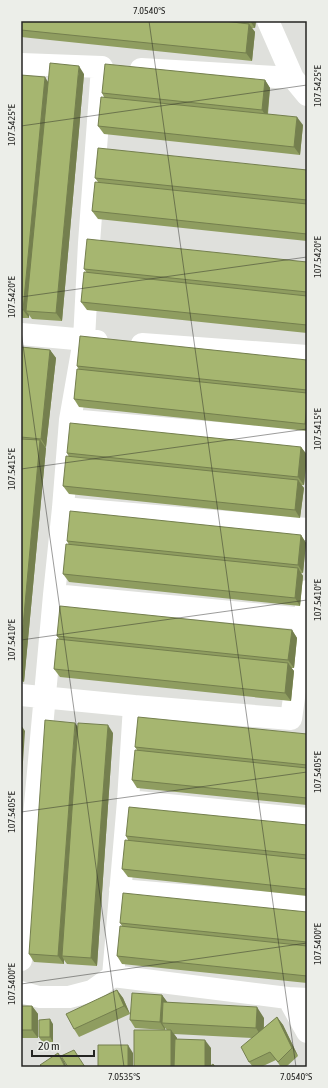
<svg xmlns="http://www.w3.org/2000/svg" width="328" height="1088" font-family="'Asap Condensed',sans-serif">
	<rect width="100%" height="100%" fill="#dfe0dc"/>
	<g fill="none" stroke-linecap="round" stroke-linejoin="round">
		<path stroke="#fff" stroke-width="22" d="M268,21L293,78L307,95
			M21,64L102,67L89,243L84,340L70,420L63,508L54,595L21,960
			M141,69L293,78
			M21,334L97,341
			M142,344L307,356
			M70,420L307,441
			M63,508L307,529
			M54,595L305,619
			M21,695L134,706
			M128,801L307,819
			M120,890L307,906
			M21,992L39,997H69L92,991L113,976
			M288,998L113,976L128,801L134,706L291,719L305,619L307,591
			M307,999L288,998L307,1032"/>
	</g>
	<path fill="#8f9d60" d="M21,21H256L255,28H252L255,32L252,61L21,37Z
		M84,74L62,321L32,319L29,315V318H21V75L48,82Z
		M265,80L270,88L268,114L303,125L300,155L104,134L98,126L104,97L102,93Z
		M307,170V241L98,219L92,211L98,182L95,178Z
		M307,262V333L87,310L81,302L87,273L84,269Z
		M21,347L50,350L56,358L46,447H45L46,448L24,682L21,681Z
		M307,360V431L79,407L74,399L79,370L77,366Z
		M301,447L307,455L304,485H301L304,488L300,518L69,494L63,486L69,457L67,453Z
		M301,535L306,543L303,573H301L303,576L300,606L69,582L63,574L69,545L67,541Z
		M292,630L297,638L294,668H291L294,671L291,701L60,677L54,669L60,640L57,636Z
		M78,727L113,733L97,966L67,964L64,960V964L34,962L29,954Z
		M307,734V805L137,788L132,780L137,750L135,747Z
		M307,825V896L128,877L122,869L128,840L126,836Z
		M307,912V983L122,964L117,956L122,926L120,923Z
		M117,990L123,998L130,1014L79,1037L74,1029Z
		M162,995L167,1002L264,1018V1028L277,1017L283,1025L298,1056L286,1067H281L276,1060L261,1067H253L249,1062L252,1038L174,1034L177,1038V1039L211,1048V1066L215,1067H134L167,1030L165,1028V1030L135,1028L130,1020Z
		M21,1006H32L38,1014V1038H21Z
		M53,1024V1042H42L39,1037Z"/>
	<path fill="#747f4e" d="M250,21H256L255,28Z
		M249,24L255,32L252,61L246,53Z
		M79,66L84,74L62,321L56,313Z
		M45,77L50,85L26,311L29,315V318L23,310Z
		M265,80L270,88L267,118L262,110Z
		M297,117L303,125L300,155L294,147Z
		M50,350L56,358L46,447L41,439Z
		M307,404V426L305,424Z
		M40,440L46,448L24,682L21,677V648Z
		M301,447L307,455L304,485L298,477Z
		M298,480L304,488L300,518L295,510Z
		M301,535L306,543L303,573L298,565Z
		M298,568L303,576L300,606L295,598Z
		M292,630L297,638L294,668L288,660Z
		M288,663L294,671L291,701L285,693Z
		M75,723L81,731L62,956L64,960V964L58,956Z
		M21,725L25,731L21,793Z
		M108,725L113,733L97,966L91,958Z
		M117,990L123,998L130,1014L124,1006Z
		M162,995L168,1003L162,1023L165,1028V1030L160,1022Z
		M32,1006L38,1014V1038L32,1030Z
		M257,1007L264,1018L263,1039L256,1028Z
		M277,1017L283,1025L298,1056L292,1048Z
		M50,1019L53,1024V1042L50,1037Z
		M171,1030L177,1038L176,1067H171Z
		M205,1040L211,1048V1067H205Z
		M128,1045L133,1053V1067H128Z
		M58,1053L64,1061L67,1067H65Z"/>
	<path fill="#a6b670" stroke="#747f4e" d="M21,21H224L249,24L246,53L21,30Z
		M50,63L79,66L56,313L26,311Z
		M105,64L265,80L262,110L102,93Z
		M21,75L45,77L23,310H21Z
		M101,97L297,117L294,147L98,126Z
		M98,148L307,170V200L95,178Z
		M95,182L307,204V234L92,211Z
		M87,239L307,262V292L84,269Z
		M84,272L307,296V325L81,302Z
		M80,336L307,360V390L77,366Z
		M21,347L50,350L41,439L21,437Z
		M77,369L307,393V404L305,424L74,399Z
		M70,423L301,447L298,477L67,453Z
		M21,439L40,440L21,648Z
		M66,456L298,480L295,510L63,486Z
		M70,511L301,535L298,565L67,541Z
		M66,544L298,568L295,598L63,574Z
		M60,606L292,630L288,660L57,636Z
		M57,639L288,663L285,693L54,669Z
		M138,717L307,734V765L135,747Z
		M45,720L75,723L58,956L29,954Z
		M78,723L108,725L91,958L62,956Z
		M135,750L307,768V798L132,780Z
		M129,807L307,825V855L126,836Z
		M125,840L307,859V889L122,869Z
		M123,893L307,912V942L120,923Z
		M120,926L307,946V976L117,956Z
		M117,990L124,1006L74,1029L66,1014Z
		M132,993L162,995L160,1022L130,1020Z
		M163,1002L257,1007L256,1028L162,1023Z
		M21,1006H32V1030H21Z
		M277,1017L292,1048L278,1062L270,1052L249,1062L241,1047Z
		M50,1019V1037H39V1020Z
		M134,1030H171V1067H134Z
		M175,1039L205,1040V1067H174Z
		M98,1045H128V1067H98Z
		M74,1050L85,1067H68L61,1056Z
		M58,1053L65,1067H42L40,1065Z
		M213,1064L215,1067H209Z"/>
	<path fill="none" stroke="#242422" stroke-width="1" stroke-opacity="0.45" d="M149,21L296,1067M21,126L307,85M21,297L307,257M21,331L124,1067M21,469L307,429M21,640L307,600M21,812L307,772M21,984L307,943"/>
	<rect width="328" height="1088" fill="none" stroke="#eceee9" stroke-width="44"/>
	<path d="M32 1050v6h62v-6" fill="none" stroke="#242422" stroke-width="2"/>
	<text x="38" y="1050" font-size="12" fill="#242422" stroke="#eceee9" stroke-width="3" paint-order="stroke">20 m</text>
	<rect x="22" y="22" width="284" height="1044" fill="none" stroke="#242422" stroke-width="1.5"/>
	<g font-size="10" text-anchor="middle" fill="#242422">
		<text x="149" y="14">7.0540°S</text>
		<text transform="translate(317 86) rotate(-90)" y="4">107.5425°E</text>
		<text transform="translate(11 125) rotate(-90)" y="4">107.5425°E</text>
		<text transform="translate(317 257) rotate(-90)" y="4">107.5420°E</text>
		<text transform="translate(11 297) rotate(-90)" y="4">107.5420°E</text>
		<text transform="translate(317 429) rotate(-90)" y="4">107.5415°E</text>
		<text transform="translate(11 469) rotate(-90)" y="4">107.5415°E</text>
		<text transform="translate(317 600) rotate(-90)" y="4">107.5410°E</text>
		<text transform="translate(11 640) rotate(-90)" y="4">107.5410°E</text>
		<text transform="translate(317 772) rotate(-90)" y="4">107.5405°E</text>
		<text transform="translate(11 812) rotate(-90)" y="4">107.5405°E</text>
		<text transform="translate(317 944) rotate(-90)" y="4">107.5400°E</text>
		<text transform="translate(11 984) rotate(-90)" y="4">107.5400°E</text>
		<text x="124" y="1080">7.0535°S</text>
		<text x="296" y="1080">7.0540°S</text>
	</g>
</svg>
